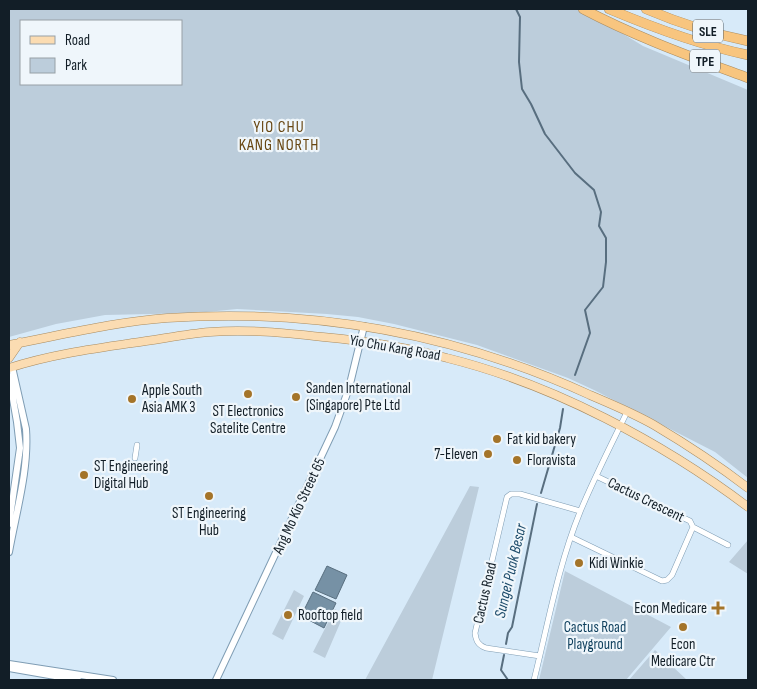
<svg xmlns="http://www.w3.org/2000/svg" width="757" height="689" font-family="'Sofia Sans Condensed',sans-serif">
	<rect width="100%" height="100%" fill="#d7eaf9"/>
	<path fill="#bccddb" fill-rule="evenodd" d="M9,9H576L607,24L643,46L748,90V478L715,452L594,390L568,378L477,345L394,324L358,317L327,314L237,309L196,313L105,315L56,324L9,337ZM21,21H181V84H21Z
		M470,486L479,487L432,680H365Z
		M748,540V574L729,562Z
		M565,571L671,627L626,680H539Z
		M294,590L304,596L283,640L272,634Z
		M335,609L344,614L325,658L313,652Z
		M655,650L687,680H629Z"/>
	<path fill="#7691a5" stroke="#586e7f" d="M327,566L347,575L336,599L315,590Z
		M313,592L336,603L324,628L301,616Z"/>
	<g fill="none" stroke-linecap="round" stroke-linejoin="round">
		<path stroke="#586e7f" stroke-width="2" d="M516,9L520,17L519,62L522,89L531,104L545,134L575,173L594,190L601,212L599,226L606,238V262L603,287L585,310L590,333L575,375
			M541,493L560,428L563,409
			M506,644L508,633L512,627L537,504
			M504,655L501,670L508,680"/>
		<defs>
			<path id="minor" d="M135,458L137,445
				M596,476L690,521L693,527L728,545
				M571,537L662,581L667,580L672,575L693,527
				M540,656L486,648C478,645 476,641 475,633L507,497L511,494H520L580,511
				M534,680C548,624 558,566 580,512C594,478 611,445 627,412"/>
			<path id="tertiary" d="M9,376L17,422L20,448L9,524
				M9,552C16,512 29,470 26,429L12,367
				M9,664L113,680
				M9,668L78,680
				M216,680L335,427L349,388L364,326"/>
			<path id="primary" d="M9,345C62,335 113,322 167,318C314,308 456,334 590,395C611,404 633,413 654,425C686,444 718,465 748,488
				M9,358L20,342
				M9,368C49,355 91,349 132,343C158,340 184,334 210,332C247,329 286,333 323,337C365,341 407,347 447,358C552,384 662,442 748,507"/>
			<path id="motorway" d="M583,9C636,37 692,57 748,78
				M609,9C654,28 700,45 748,55
				M646,9C679,23 713,34 748,41"/>
		</defs>
		<use href="#minor" stroke="#7f9db4" stroke-width="6"/>
		<use href="#tertiary" stroke="#7f9db4" stroke-width="8"/>
		<use href="#primary" stroke="#a88b60" stroke-width="9"/>
		<use href="#motorway" stroke="#a88b60" stroke-width="10"/>
		<use href="#minor" stroke="#fff" stroke-width="5"/>
		<use href="#tertiary" stroke="#fff" stroke-width="6"/>
		<use href="#primary" stroke="#fbdcb2" stroke-width="8"/>
		<use href="#motorway" stroke="#f8c57f" stroke-width="9"/>
	</g>
	<g fill="#a47429" stroke="#eff6fb" stroke-width="2">
		<circle cx="248" cy="394" r="5"/>
		<circle cx="296" cy="397" r="5"/>
		<circle cx="132" cy="399" r="5"/>
		<circle cx="497" cy="439" r="5"/>
		<circle cx="488" cy="454" r="5"/>
		<circle cx="517" cy="460" r="5"/>
		<circle cx="84" cy="475" r="5"/>
		<circle cx="209" cy="496" r="5"/>
		<circle cx="579" cy="563" r="5"/>
		<path d="M715.5 600.5h5v5h5v5h-5v5h-5v-5h-5v-5h5z"/>
		<circle cx="288" cy="615" r="5"/>
		<circle cx="683" cy="627" r="5"/>
	</g>
	<g text-anchor="middle" dominant-baseline="central" stroke-width="4.5" stroke-linejoin="round" paint-order="stroke">
		<g fill="#eff6fb" stroke="#545f67" stroke-width="1">
			<rect x="693" y="19.5" width="30" height="23" rx="4"/>
			<rect x="690" y="49.5" width="30" height="23" rx="4"/>
		</g>
		<g font-size="14" font-weight="bold" fill="#121e27">
			<text x="708" y="31">SLE</text>
			<text x="705" y="61">TPE</text>
		</g>
		<g font-size="15" fill="#121e27" stroke="#eff6fb">
			<text transform="translate(395 348) rotate(10)">Yio Chu Kang Road</text>
			<text transform="translate(646 500) rotate(26)">Cactus Crescent</text>
			<text transform="translate(299 506) rotate(-65)">Ang Mo Kio Street 65</text>
			<text transform="translate(485 593) rotate(-77)">Cactus Road</text>
		</g>
		<g font-size="15" fill="#121e27" stroke="#eff6fb" text-anchor="start">
			<text x="306" y="388">Sanden International<tspan x="306" dy="17">(Singapore) Pte Ltd</tspan></text>
			<text x="142" y="390">Apple South<tspan x="142" dy="17">Asia AMK 3</tspan></text>
			<text x="248" y="411" text-anchor="middle">ST Electronics<tspan x="248" dy="17">Satelite Centre</tspan></text>
			<text x="507" y="439">Fat kid bakery</text>
			<text x="478" y="454" text-anchor="end">7-Eleven</text>
			<text x="527" y="460">Floravista</text>
			<text x="94" y="466">ST Engineering<tspan x="94" dy="17">Digital Hub</tspan></text>
			<text x="209" y="513" text-anchor="middle">ST Engineering<tspan x="209" dy="17">Hub</tspan></text>
			<text x="589" y="563">Kidi Winkie</text>
			<text x="707" y="608" text-anchor="end">Econ Medicare</text>
			<text x="298" y="615">Rooftop field</text>
			<text x="683" y="644" text-anchor="middle">Econ<tspan x="683" dy="17">Medicare Ctr</tspan></text>
		</g>
		<g font-size="15" fill="#0d3e5c" stroke="#eff6fb">
			<text x="595" y="627">Cactus Road<tspan x="595" dy="17">Playground</tspan></text>
		</g>
		<g font-size="16" letter-spacing="1" fill="#674612" stroke="#eff6fb">
			<text x="279" y="127">YIO CHU<tspan x="279" dy="18">KANG NORTH</tspan></text>
		</g>
		<g font-size="16" font-style="italic" fill="#1e4c6b" stroke="#eff6fb">
			<text transform="translate(511 571) rotate(-77)">Sungei Puak Besar</text>
		</g>
	</g>
	<rect width="757" height="689" fill="none" stroke="#121e27" stroke-width="20"/>
	<rect x="20" y="20" width="162" height="65" fill="#eff6fb" stroke="#97a0a6"/>
	<rect x="30" y="36" width="25" height="8" fill="#fbdcb2" stroke="#97a0a6"/>
	<text x="65" y="45" font-size="15" fill="#121e27">Road</text>
	<rect x="30" y="58" width="25" height="15" fill="#bccddb" stroke="#97a0a6"/>
	<text x="65" y="70" font-size="15" fill="#121e27">Park</text>
</svg>
